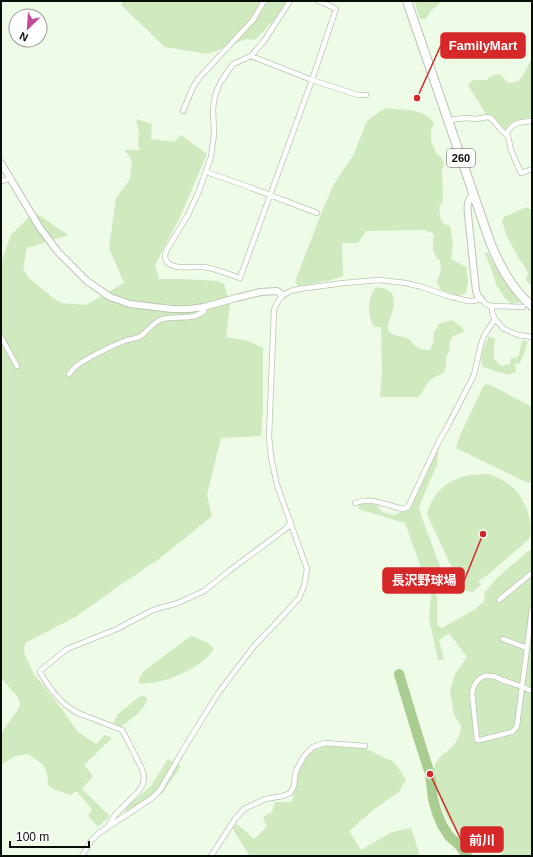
<svg xmlns="http://www.w3.org/2000/svg" width="533" height="857" font-family="Helvetica,'Noto Sans JP',sans-serif">
	<rect width="100%" height="100%" fill="#eefbe6"/>
	<path fill="#d0eabf" d="M122,1H292L255,40L246,39L208,54L165,47L122,6Z
		M414,1H442L431,11L426,19H420Z
		M532,58V117L516,121L509,124L504,136C489,120 479,103 468,85L474,80H486L493,75L499,74L509,83C512,82 516,83 518,81C525,76 527,65 532,58Z
		M387,108C405,111 423,107 434,123L431,130V141L436,153L442,158L444,165L442,170L443,197L442,203L439,207L441,220L444,224L450,226L453,245L451,259L466,267L468,282L466,293L459,296L441,290L437,282L441,271L440,261C430,251 433,247 434,234L425,230L366,231L358,243H342L343,276L328,281L298,286L295,282L322,211L334,184L354,154L367,121L380,111Z
		M136,119L152,124L151,139L174,142L181,135L207,154L181,215L155,265L159,279H184L218,281L224,284L230,304L226,337L248,341L263,348V410L261,436L221,438L207,495L212,516L159,559L116,588L77,616L25,643L24,652L33,673L61,708L78,732L96,744L105,735L112,738L84,765L93,776L82,789L110,816L98,827L88,816L92,809L76,791L71,795L55,790L48,785C47,764 44,765 28,754L16,756L1,765V733L17,711L20,704L18,697L1,678V260H2L11,235L34,212L68,235L27,248L23,268L28,277L52,297L61,303L86,305L124,283L109,248L116,198L130,179L132,161L125,150H141L138,145L139,134Z
		M526,207L532,210V287L526,280L528,273L525,267L519,259L506,234L502,221L504,217Z
		M485,253H488C498,272 507,286 521,302L511,304L504,297L496,284L492,271Z
		M376,287L383,288L391,292L393,296L394,307L388,324V331C396,338 402,335 409,339C409,339 413,343 413,344C417,348 424,351 430,350L433,343L434,332L439,324L452,320L463,328L464,332L453,336L450,341L449,351L446,357V366L444,373C441,375 438,375 435,377C427,381 424,391 418,397H380L382,371L381,327H374C367,314 367,299 376,287Z
		M489,336L495,339L494,347V359L501,366L510,364L511,358L518,357C521,350 520,346 523,340L527,341L528,344L526,346L524,354L520,363L515,364L516,372L508,375L483,367C478,357 485,346 489,336Z
		M489,384L532,407V482L528,483L456,448L460,435L484,385Z
		M439,446L437,465L419,506L421,515L448,588L441,592L439,589L435,593L437,598V625L442,628L477,608L484,601L485,592L497,578L532,548V856H503L498,850L481,838C478,839 473,841 469,841C452,839 431,784 434,769C435,763 439,757 444,753C445,753 448,751 449,750C457,743 460,735 461,726L454,715L450,691L455,674L467,657L449,633L439,640L444,659L438,660L429,618L431,595L405,523L358,509L360,503H366L378,506L382,512L393,515L408,510Z
		M489,474C494,476 499,478 504,481C523,492 533,516 530,538L489,574L478,581L481,585L472,592L458,589L451,577L456,575L450,564L427,514C432,493 449,478 471,475C477,474 483,475 489,474Z
		M192,636L208,643L214,649C200,669 164,685 139,683V679L143,672L188,638Z
		M143,696L147,697C146,711 130,719 121,727L113,723L118,714L139,697Z
		M325,745L364,748L394,762L406,779L399,792L377,807L349,831L361,850L392,832L411,828L420,856H250L232,828L237,824L254,839L267,827L263,817L272,812L275,802H292C296,784 297,761 313,749C316,746 321,746 325,745Z
		M168,759L181,766L164,791L130,816L124,809L151,786Z"/>
	<g fill="none" stroke-linecap="round" stroke-linejoin="round">
		<path stroke="#a9cc91" stroke-width="10" d="M399,674L420,743L430,774L433,799L437,813L442,825L449,836L459,845L467,856"/>
		<defs>
			<path id="minor" d="M290,1L264,41L251,56L233,64L220,83L216,93L214,101L213,109L214,134L211,157L199,191L188,215L166,251C159,273 193,266 204,267C217,269 228,274 240,278L312,80L336,9L328,5L318,1
				M251,56L312,80L358,95H366
				M183,111L193,87L199,78L253,20L264,1
				M448,121L456,119L467,118L476,119L487,117L491,118L502,131L508,136L511,150L521,173L532,169
				M506,134C514,121 518,123 532,121
				M206,172C243,184 280,199 317,213
				M1,181L6,180L10,177
				M492,306V313L495,319L504,329L518,335L532,337
				M1,337L17,366
				M69,374C71,372 73,369 75,367C86,358 114,345 127,340C131,339 135,339 139,337C147,333 151,324 160,320C174,314 192,322 204,311V307
				M355,503C371,497 383,504 399,508L402,509L408,507L439,441L446,429L470,383L474,375L481,344L484,336L495,319
				M499,600L532,573
				M532,609L517,726L515,729L512,732L480,740H477L472,693C473,685 480,674 490,676C494,676 499,678 502,680C512,683 522,687 532,691
				M503,639L527,648
				M109,825L115,815L138,792L143,784L144,776L142,769L128,741L122,730L78,713C62,705 49,688 40,672L41,670L67,649L117,629L153,610L178,603L204,591L229,571L288,527L290,522
				M82,856L91,841L99,833L152,798L160,790L186,745L219,692L254,646L278,621L299,598L304,586L307,569L277,485L271,457L269,437L274,310L276,305L279,300L283,295L291,291L299,289L344,283L379,280L406,283L422,287L448,296L468,301H473L481,299L487,305L492,306L523,307
				M211,856L235,819L244,809L265,799L283,796L290,793L294,786L295,775L297,769L304,756L313,747L325,743L365,746"/>
			<path id="tertiary" d="M1,163L40,228L58,252L87,281L110,297L130,304L172,309H189L204,307L236,298L261,292L277,291L283,295
				M474,194C467,200 467,206 468,215L476,291L478,296L481,299"/>
			<path id="trunk" d="M407,1L490,242C500,266 511,288 532,306"/>
		</defs>
		<use href="#minor" stroke="#bac6b2" stroke-width="6"/>
		<use href="#tertiary" stroke="#bac6b2" stroke-width="8"/>
		<use href="#trunk" stroke="#bac6b2" stroke-width="10"/>
		<use href="#minor" stroke="#fff" stroke-width="4.5"/>
		<use href="#tertiary" stroke="#fff" stroke-width="6"/>
		<use href="#trunk" stroke="#fff" stroke-width="8"/>
	</g>
	<g text-anchor="middle" dominant-baseline="central" stroke-width="3" stroke-linejoin="round" paint-order="stroke">
		<rect fill="#fff" stroke="#535651" stroke-width="1" x="447" y="149" width="28" height="18" rx="3"/>
		<g font-size="11" font-weight="bold" fill="#090d07">
			<text x="461" y="158">260</text>
		</g>
	</g>
	<path fill="none" stroke="#d62828" stroke-width="1.5" d="M417 98L441 45M483 534L464 581M430 774L461 840"/>
	<g fill="#d62828" stroke="#fff" stroke-width="1.5">
		<circle cx="417" cy="98" r="4"/>
		<circle cx="483" cy="534" r="4"/>
		<circle cx="430" cy="774" r="4"/>
	</g>
	<g fill="#d62828" stroke="#d62828" stroke-width="1.5">
		<rect x="441" y="33" width="84" height="25" rx="4"/>
		<rect x="383" y="568" width="81" height="25" rx="4"/>
		<rect x="461" y="827" width="42" height="25" rx="4"/>
	</g>
	<g font-size="13" text-anchor="middle" font-weight="bold" fill="#fff">
		<text x="483" y="50">FamilyMart</text>
		<text x="424" y="585">長沢野球場</text>
		<text x="482" y="845">前川</text>
	</g>
	<rect width="533" height="857" fill="none" stroke="#090d07" stroke-width="4"/>
	<g transform="translate(28 28) rotate(205)"><circle r="19" fill="#ffffff" stroke="#9d9e9c"/>
	<path d="M0-3L7 15L0 10L-7 15Z" fill="#c54a9c"/>
	<text y="-6" font-size="11" font-weight="bold" text-anchor="middle" fill="#090d07">N</text>
	</g>
	<path d="M10 841v6h79v-6" fill="none" stroke="#090d07" stroke-width="2"/>
	<text x="16" y="841" font-size="12" fill="#090d07" stroke="#ffffff" stroke-width="3" paint-order="stroke">100 m</text>
</svg>
